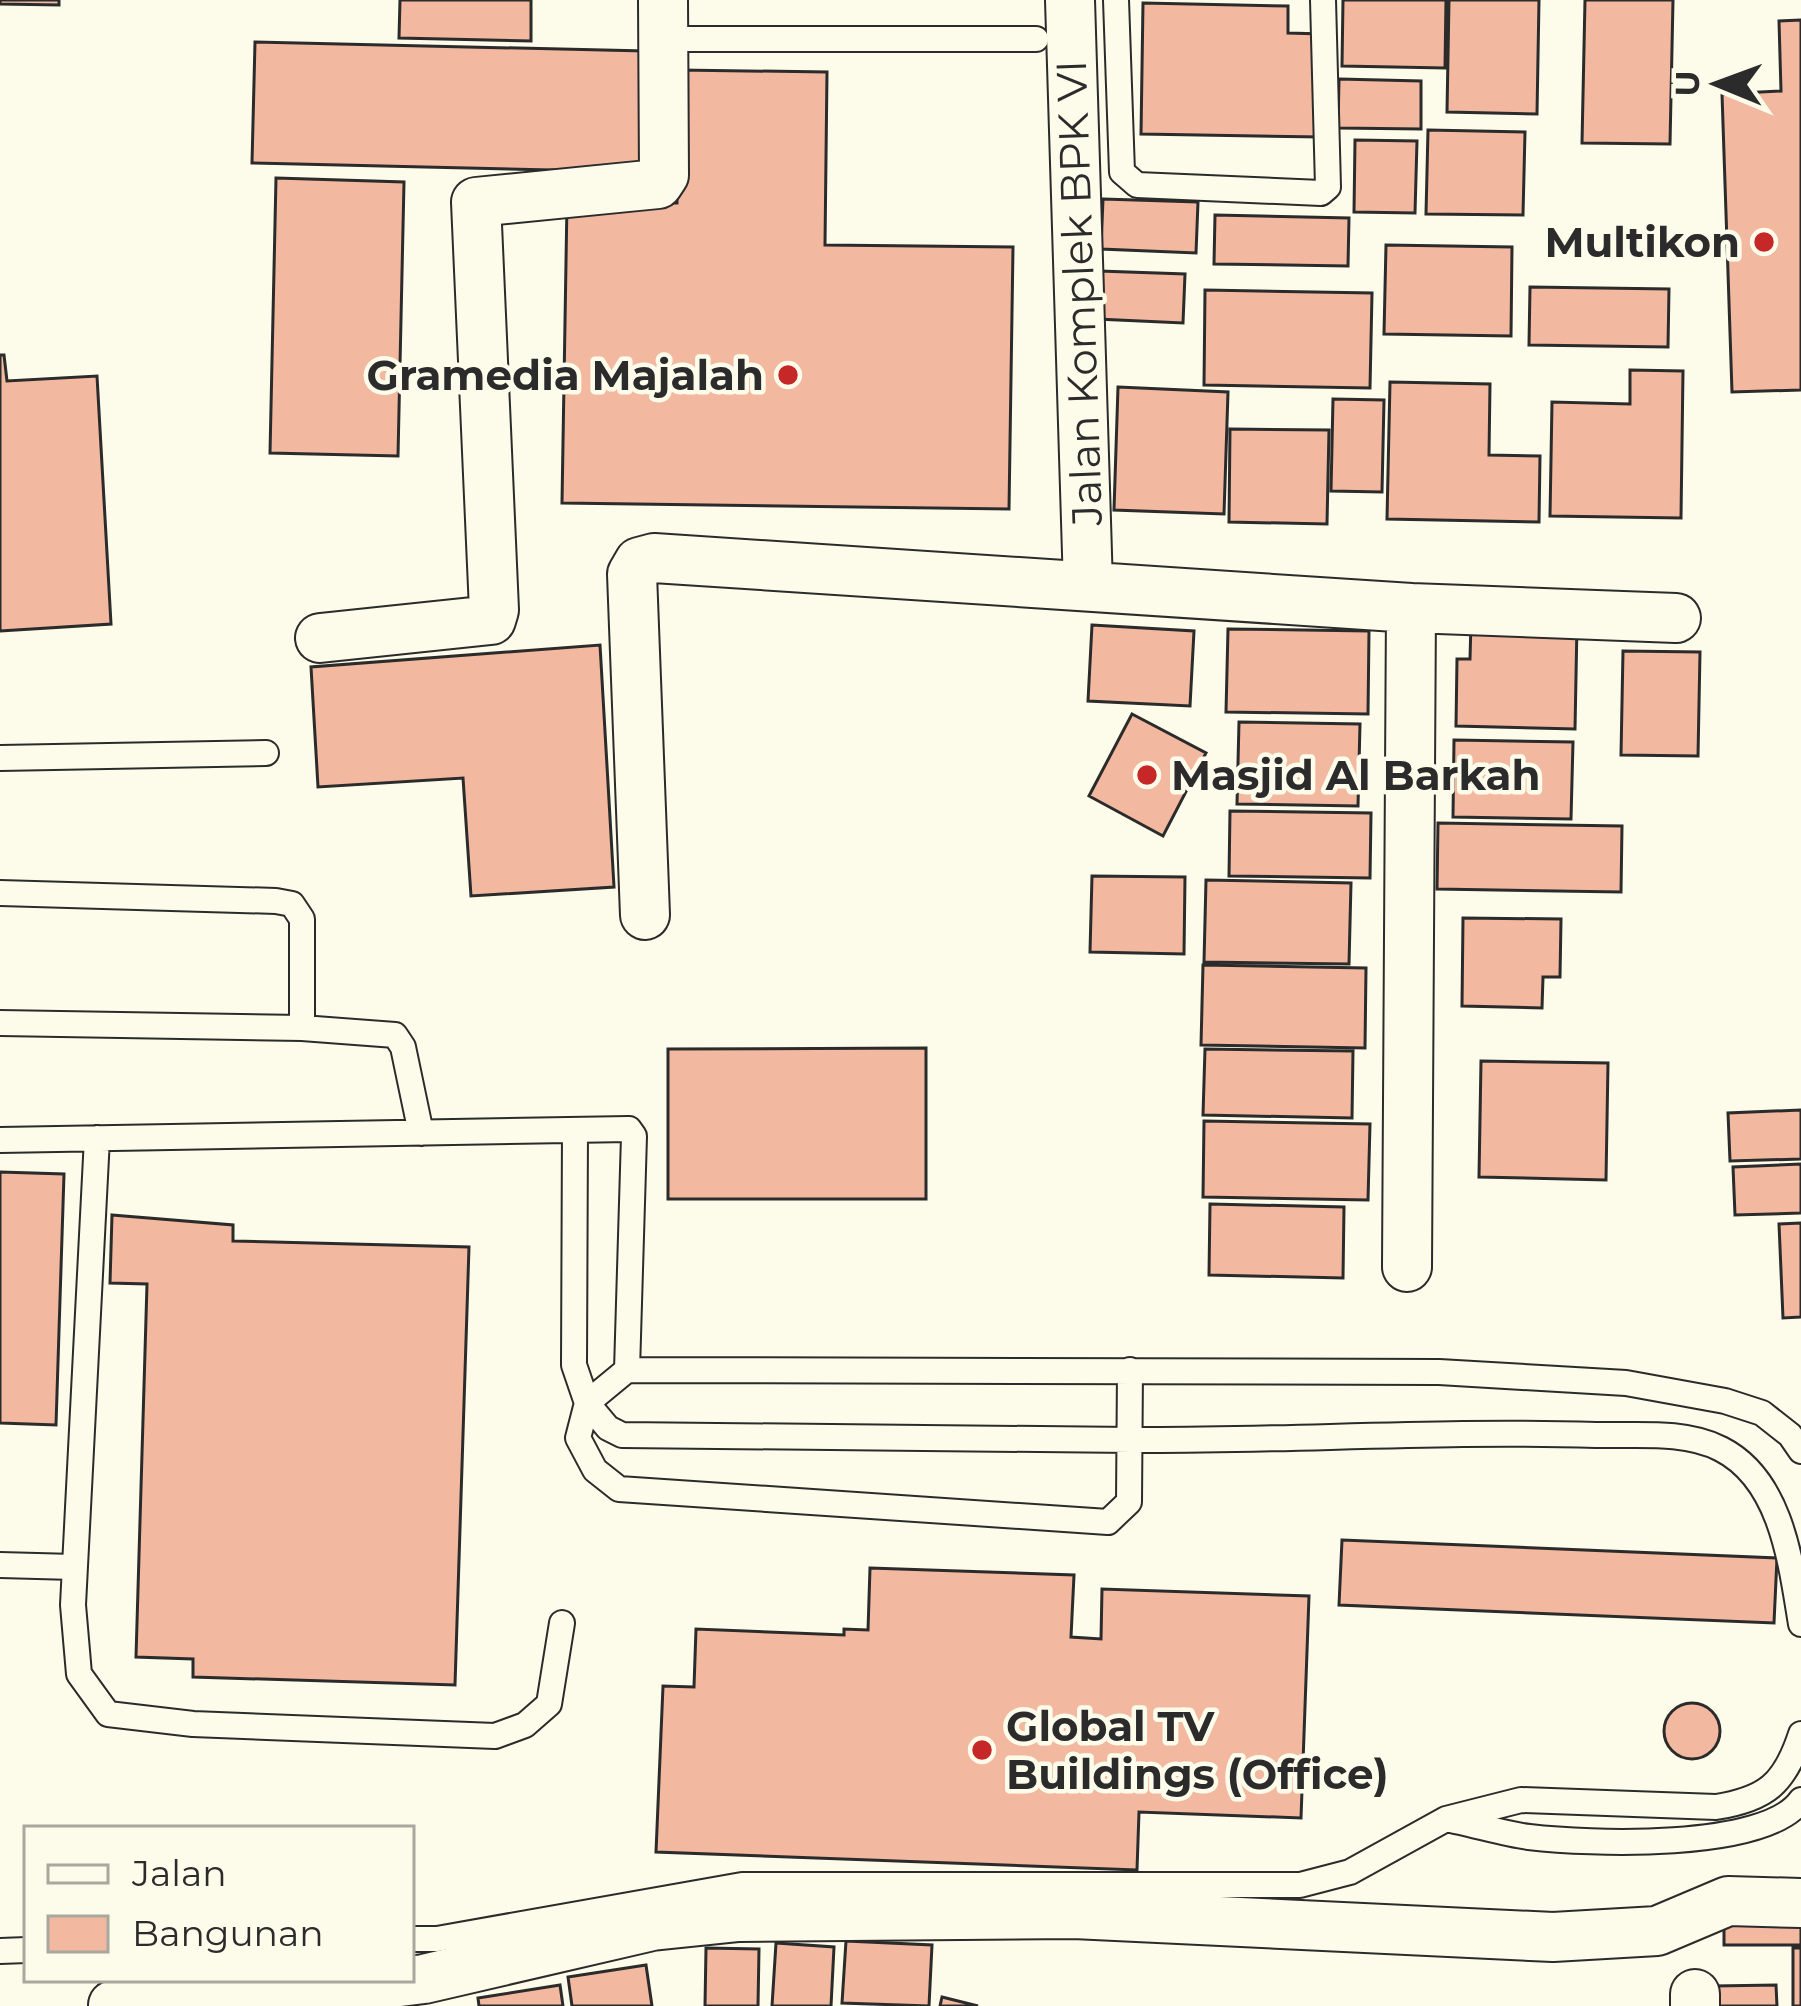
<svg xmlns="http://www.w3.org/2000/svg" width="1801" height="2006" font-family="Montserrat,sans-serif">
	<rect width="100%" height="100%" fill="#fdfbea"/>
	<path fill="#f2b8a0" stroke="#2b2b2b" stroke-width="3" d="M0,0H59V5L0,4Z
		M400,0H531V41L399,38Z
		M1343,0H1446L1445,68L1342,66Z
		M1449,0H1539L1537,114L1447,112Z
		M1585,0H1673L1670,144L1582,143Z
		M1143,3L1288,6V33L1323,34L1321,137L1141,134Z
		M1801,20V390L1732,392L1722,94L1781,91L1779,21Z
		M255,42L645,51L642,172L252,163Z
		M679,70L827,72L825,245L1013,247L1009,509L562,503L567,202L677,203Z
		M1339,79L1421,81V129L1338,128Z
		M1428,130L1525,132L1523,215L1426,214Z
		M1355,140L1417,141L1415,213L1354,212Z
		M276,178L404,182L398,456L270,453Z
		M1103,199L1198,202L1196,253L1101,249Z
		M1215,215L1349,218L1348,266L1214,264Z
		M1386,245L1512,247L1511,336L1384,334Z
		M1099,271L1185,274L1183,323L1097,319Z
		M1530,287L1669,289L1668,347L1529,345Z
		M1205,290L1372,293L1370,388L1204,385Z
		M0,355H4L7,381L97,376L111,624L0,631Z
		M1630,370L1683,371L1681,518L1550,516L1552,402L1630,404Z
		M1390,382L1490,384L1489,455L1540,456L1539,522L1387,519Z
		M1118,387L1228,392L1224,514L1114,510Z
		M1333,399L1384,400L1382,492L1331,491Z
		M1230,429L1329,430L1327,524L1229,522Z
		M1471,622L1577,624L1575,729L1456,726L1457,659H1470Z
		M1092,625L1194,631L1190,706L1088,701Z
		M1228,629L1369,631L1368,714L1226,712Z
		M600,645L614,887L471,896L463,778L318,787L311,667Z
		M1623,651L1700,652L1698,756L1621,755Z
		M1132,714L1206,753L1163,836L1089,796Z
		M1239,722L1360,724L1358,806L1237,804Z
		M1454,740L1573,742L1571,819L1453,817Z
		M1230,811L1371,813L1370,878L1229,876Z
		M1438,823L1622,826L1621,892L1437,889Z
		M1092,876L1185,877L1184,954L1090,952Z
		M1206,880L1351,883L1349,964L1204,962Z
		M1463,918L1561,919L1560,977H1543L1542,1008L1462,1006Z
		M1203,965L1366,968L1365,1048L1201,1045Z
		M926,1048V1199H668V1049Z
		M1205,1049L1353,1051L1352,1118L1203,1115Z
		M1481,1061L1608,1063L1606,1180L1479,1177Z
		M1801,1110V1159L1730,1161L1728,1113Z
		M1204,1121L1370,1124L1368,1200L1203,1197Z
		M1801,1164V1213L1735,1215L1733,1167Z
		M0,1172L64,1174L56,1425L0,1423Z
		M1210,1204L1344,1207L1343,1278L1209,1275Z
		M112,1215L233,1225V1241L469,1247L455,1685L193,1677V1659L136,1657L147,1284L110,1283Z
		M1801,1223V1317L1783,1318L1779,1224Z
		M1342,1540L1777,1558L1774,1623L1339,1605Z
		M870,1568L1074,1575L1071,1637L1101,1639L1102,1589L1309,1596L1301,1818L1139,1812L1137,1870L656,1852L663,1686L694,1687L696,1629L844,1635V1629L868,1630Z
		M1664 1731a28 28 0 1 1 56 0a28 28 0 1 1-56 0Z
		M1724,1912H1801V1945H1724Z
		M846,1941L932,1945L929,2006L842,2003Z
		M776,1943L834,1947L831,2006H772Z
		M706,1948L759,1949L758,2006H705Z
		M1793,1948H1801V2006H1793Z
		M646,1965L652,2006H572L568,1977Z
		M560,1985L563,2006H479L478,1998Z
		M1776,1985L1777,2006H1713L1714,1986Z
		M942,1997L978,2006H940Z"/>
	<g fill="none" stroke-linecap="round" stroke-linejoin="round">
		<defs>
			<path id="service" d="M1116,0L1122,172L1137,185L1321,193L1328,187L1323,0
				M663,39H1036
				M0,758L266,753
				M0,893L276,901L292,904L302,919V1028L395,1035L403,1047L421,1133
				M0,1023L302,1028
				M575,1130L574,1365L587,1403L608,1428L622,1435C792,1436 962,1439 1132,1440C1286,1441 1441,1430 1596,1435C1635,1436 1685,1430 1721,1449C1782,1480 1791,1564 1801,1624
				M97,1138L73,1605L79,1674L108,1714L193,1724L495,1736L525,1725L549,1704L562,1623
				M0,1140L629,1129L634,1136L627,1370
				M1130,1370L1129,1502L1108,1522L619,1489L595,1470L578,1438L587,1403L627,1370L1439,1372L1626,1383L1725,1401L1762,1413L1790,1435L1801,1451
				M0,1565L74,1567
				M1455,1821C1480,1826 1505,1834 1529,1837C1587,1844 1766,1851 1801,1800
				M411,1939H437L742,1885H1300L1350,1872L1446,1819L1521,1800L1716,1807C1767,1799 1785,1783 1801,1734
				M0,1951L27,1950"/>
			<path id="minor" d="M1070,0L1088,586
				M1411,608L1676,618
				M320,638L491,620L494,610L476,202L658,184L664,175L663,0
				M645,915L632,574L639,562L654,558L1411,608L1407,1267
				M1695,1994V2006
				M113,2005L301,1994L424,1979L652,1926L739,1917L1074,1914L1553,1937L1657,1931L1728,1901L1801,1903"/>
		</defs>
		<use href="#service" stroke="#2b2b2b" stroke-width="28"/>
		<use href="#minor" stroke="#2b2b2b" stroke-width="52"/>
		<use href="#service" stroke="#fdfbea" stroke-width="24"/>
		<use href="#minor" stroke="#fdfbea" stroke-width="48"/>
	</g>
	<g fill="#c62828" stroke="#fdfbea" stroke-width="4.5">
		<circle cx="1764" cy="242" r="12"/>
		<circle cx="788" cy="375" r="12"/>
		<circle cx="1147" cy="775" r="12"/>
		<circle cx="982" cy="1750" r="12"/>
	</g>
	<g text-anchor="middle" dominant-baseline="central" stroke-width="9" stroke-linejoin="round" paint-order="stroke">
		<g font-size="42" font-weight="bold" fill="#2b2b2b" stroke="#fdfbea" text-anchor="end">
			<text x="1740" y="242">Multikon</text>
			<text x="764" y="375">Gramedia Majalah</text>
			<text x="1171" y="775" text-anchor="start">Masjid Al Barkah</text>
			<text x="1006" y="1726" text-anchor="start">Global TV<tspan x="1006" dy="48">Buildings (Office)</tspan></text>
		</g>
		<g font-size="42" fill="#2b2b2b" stroke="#fdfbea">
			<text transform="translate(1079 293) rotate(-92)">Jalan Komplek BPK VI</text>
		</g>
	</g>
	<rect x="24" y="1826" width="390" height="156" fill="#fdfbea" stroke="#a9a89e" stroke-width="3"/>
	<rect x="48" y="1865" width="60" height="18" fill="#fdfbea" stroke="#a9a89e" stroke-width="3"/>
	<text x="132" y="1886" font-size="36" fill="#2b2b2b">Jalan</text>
	<rect x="48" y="1916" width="60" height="36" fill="#f2b8a0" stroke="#a9a89e" stroke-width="3"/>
	<text x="132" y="1946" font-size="36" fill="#2b2b2b">Bangunan</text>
	<g transform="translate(1717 84) rotate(271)" stroke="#fdfbea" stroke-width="9" paint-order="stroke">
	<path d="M0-9L21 45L0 30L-21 45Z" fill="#2b2b2b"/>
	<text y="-18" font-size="33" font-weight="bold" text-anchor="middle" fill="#2b2b2b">U</text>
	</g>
</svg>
